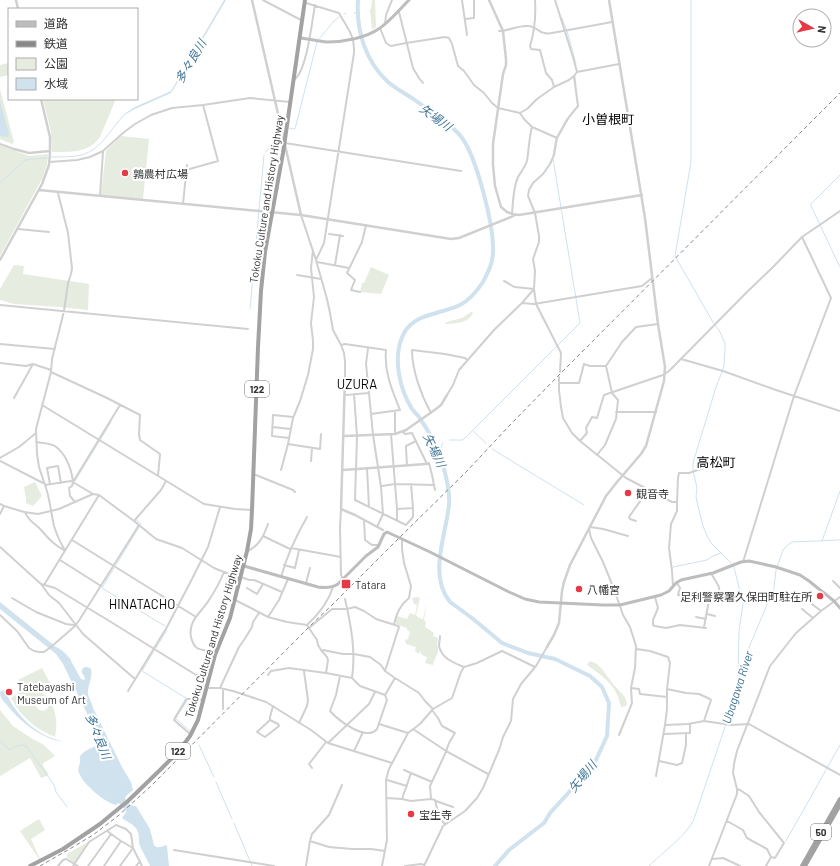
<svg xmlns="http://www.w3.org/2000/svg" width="840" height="866" font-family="Barlow,'Noto Sans JP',sans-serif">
	<rect width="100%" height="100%" fill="#fff"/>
	<path fill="#e6ecdf" d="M372,0H375L376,27L372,30L370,9H371Z
		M8,63L9,75L0,77V65Z
		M0,89L14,142L12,144L0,139Z
		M43,99H116L100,137C89,153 70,152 52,152L51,132Z
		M121,136L149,139L143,199L101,195L106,151Z
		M0,145L29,156L48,154L47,165L42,179L0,256Z
		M14,265L24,266L23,274L89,284L88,310L60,307L14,304L0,300V289Z
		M371,267L389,275L381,294L360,292L362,283H364Z
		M471,312H473C470,323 454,324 444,324L447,322L462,318Z
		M35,482L42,496L33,506L26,503V498L24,487Z
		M417,597L420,598L416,615L419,618L423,619L427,602L424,620L426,622L425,627L434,633L433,636L438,638L437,646L438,647C439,654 434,659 433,665L425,663L427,657L422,655L420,651L419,654L415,651L416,647L406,644L405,640L408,639L410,632L407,630V628L396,624L395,622L397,616L407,619L410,613L415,615L417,605L414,604L412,598Z
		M590,661L597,664L602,669L613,684L625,697L627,704L626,706L621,707C617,686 604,677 587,665Z
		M42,668L50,683H36L25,685L18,680Z
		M30,690C37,690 43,692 47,697L46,698C41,696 36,699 35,705L39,710C44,712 48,710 49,705L47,699L48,698C56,709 58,723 55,737C36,729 21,717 11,698L20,692Z
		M0,710L13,726L31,738L44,745L55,756L45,762L42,764L49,775L41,778L30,758L0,776Z
		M39,819L45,830L31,839L40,859H39L20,831Z
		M88,842L75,862H73L67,858V854Z"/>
	<path fill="#cfe2ee" d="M224,0H226L173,90L171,93L135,109L124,115V114L135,107L171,91Z
		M0,101L9,134L8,137L0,136Z
		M0,602L56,647C62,649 67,655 71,660V661L81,679L84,680L85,678C84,676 83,674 82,673C81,666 88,666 91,669C93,677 88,684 88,692C88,698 92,702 93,708L122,767L131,782L133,790L126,796L125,798C129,804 130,806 136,806L150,829L154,845C157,849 162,847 166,845L167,846L169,866H150C147,859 143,853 140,846C138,840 140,835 137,830C134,824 127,822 122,818L126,812V811L120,804L118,803L116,805C104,802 84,785 79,773C77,769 80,766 80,761C80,758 79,758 81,755C85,750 92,748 97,745V738L96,732L63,664L56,654L0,609Z
		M4,690C15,711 26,726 49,737C53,739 59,740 63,742C41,738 21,723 7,705C3,701 0,698 0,692Z"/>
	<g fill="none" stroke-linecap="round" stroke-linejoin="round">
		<path stroke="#cfe2ee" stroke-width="1" d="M691,0V162L675,256L714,324L719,330L725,343V348L724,365L722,372L716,387L693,463V470L697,488L696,497L698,506L703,526L707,536L711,543L732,564
			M354,13H357
			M344,14L346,13
			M562,18L567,31L576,64
			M319,39L334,21L339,17
			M575,77L576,85
			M289,128L295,129L317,42
			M266,152L281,133
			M553,156L556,138L567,118
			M51,157C61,157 73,157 82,155C102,149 111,128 125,114
			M840,175L811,204V206L840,267
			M0,183L25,160L31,159L48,158
			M250,309L264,155
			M473,431L486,443
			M450,440H463L580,323L553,159
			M492,449L584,505
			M437,451L441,448L442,444L443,443
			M75,481L111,422
			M136,520L141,524
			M822,541L840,491
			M116,565L139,527
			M673,567L707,560L713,556L721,553
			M734,567L743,604L739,631L738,682
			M114,568L102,588L165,626
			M156,648L167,630
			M154,651L142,671L186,698L174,718
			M176,719L190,731
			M0,741L10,750C16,746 21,743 27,747L54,785L56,792L67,807
			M199,745L214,777
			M216,782L232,819
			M234,823L250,861
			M786,841L840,745
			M251,864L252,866
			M649,866C662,853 687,835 694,819L727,721L750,645L774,588L776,570L783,550L789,544L792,542L840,540"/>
		<path stroke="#cfe2ee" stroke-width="4" d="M358,0C356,30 365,61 388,82C395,88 404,93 412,98C427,109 444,119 458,133C476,151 494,226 493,252C493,263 488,272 483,282C477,291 470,300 460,305C442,314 415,313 404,333C392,356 399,388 412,409C414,412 417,414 419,417C429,431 440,452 444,469C447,480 450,493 449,505C446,535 428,575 450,602L472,618L502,643L528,653L555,659L590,676L602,687L609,703L607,736L595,762L582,778L550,813L544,823L509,850L495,866"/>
		<path stroke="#d0d0d0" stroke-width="2" d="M263,0L301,20
			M462,0L467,35
			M535,0C536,16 535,30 530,46L531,49L540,50L546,73L552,80L554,87
			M555,0L573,57L577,72
			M306,3L339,13C347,28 355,35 354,53L324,243L316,260
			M399,12L413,68L419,78L423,83
			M465,19L474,18V0
			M385,24L386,15L392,0
			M380,28L386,43L391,46L406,43L445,37L449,38L452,44L458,66L464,71L474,85L484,93L492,103L498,108L520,113L524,119L532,127L548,134L557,138
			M499,31C509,31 518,25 528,26C536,26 539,33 545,33C547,34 550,33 552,33L612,22
			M294,80C307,71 312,21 315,5
			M520,113L527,109L537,99L554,87L569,80L574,76L577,72L619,64
			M285,143L461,171
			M0,144L14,149
			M49,162L77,160L90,157L103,151L123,133L135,124L151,115L172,108L203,105L250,98L290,102
			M186,170L218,161L203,105
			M58,193L68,233L72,268L71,274L68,283L64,311L52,359L51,372L36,429L37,454L39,467L45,485L71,481L93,494
			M100,196L103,152
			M183,204L187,165
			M512,214C513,202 513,188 518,177C521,172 525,167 527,161C529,149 529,138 532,127
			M301,215L316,260L327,299L330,313L333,330L341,345L344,353L345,361V377
			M18,229L49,232
			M329,234L343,236
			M317,262L349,268
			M335,265L340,235
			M297,275L321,279
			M504,281C509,283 511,286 515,287L534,289
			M360,292L351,290L355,280L347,273L362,242L366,225
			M522,303L534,304L642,286L652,278
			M0,305L248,329
			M0,344L55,349
			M341,345L345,344L386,350C384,372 392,390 400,410L371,414
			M368,348L366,364L369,393L373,435L381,487L383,514L377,527
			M681,359L723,371L776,390L840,411
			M0,363L26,366L33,364L51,370
			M606,366L622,342L636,327L658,324
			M51,372L107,398L140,415L139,434L140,440L160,454L158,476
			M560,372L561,353L536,304L534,289L535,271L533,259L539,242V236L535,213L528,196L529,190L533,183L543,174L550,164L554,155L557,138L569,117L578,106L574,76
			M559,377V390L561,407L563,418L572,433L580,441L626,478L672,502H677
			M559,383H579L584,364L590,366H606L612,393L618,400L616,419L605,445L597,455
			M354,394L357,436L355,500L406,525L413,517V508
			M345,395L369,393
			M447,395L453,385L459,370L494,330L522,303L534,289
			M14,398L33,364
			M42,405L204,504L235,509L252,510
			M616,412H656
			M431,413C421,395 412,370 412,350L445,354L465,358L467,360
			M272,427L291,429
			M403,432L405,434L412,433L427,464
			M391,434L397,509L413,508L411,484
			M395,434V411
			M289,438L272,436L273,415L293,417
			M580,441L587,433L586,428L592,417L597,418L604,395L663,375L669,371L746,293L773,267L802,237L840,211
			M36,442C42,443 50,443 55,446C66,454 71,468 73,481
			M288,444L320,449L321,434
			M0,458L19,447L36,433
			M0,461L43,483
			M311,461L312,448
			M427,464L429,463L432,475L435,490
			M407,465L406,448V446L416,441
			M367,468L369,507
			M281,470L288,444L293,418L300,401L308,375L313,349V341L311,323L314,297L311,268L313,250
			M253,475H256L293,490L295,492
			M50,484L47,468L58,466L61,483
			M45,485C50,498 51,513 54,526C57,535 60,543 65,550
			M382,486L395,484L434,485
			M75,502L70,496L69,488L72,486L73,482L120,405
			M0,504L4,506L24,512L38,514L59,509L93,494L99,495L134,521L156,539L182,548L214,568L239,578
			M341,509L340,528L341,575L343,579
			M397,509V521
			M25,512C28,521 36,524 42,531C49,539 54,545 64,550
			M0,514L4,506
			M364,520L365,540L372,545H377L379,546
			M134,521L161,490L166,481
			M636,521L630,519L629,517L648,490
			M590,527L603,529L628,536
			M589,529L591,538L603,562L614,589L623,615L630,627L636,646L635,668L631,688L632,703L619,735
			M263,536L290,549
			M72,540L196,617
			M0,547L41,584L55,588L111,622L196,675L207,680
			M291,548L341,557
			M248,551C260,545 264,535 268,524
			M60,560L101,586
			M743,562L794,396L831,298L802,237
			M284,565L295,568L299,550
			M241,577L249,580H254L282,592
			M281,577C287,556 296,536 307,517
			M833,581L840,588
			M306,583L310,568
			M677,583L680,588L678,595L697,598
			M41,584L49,595L59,603L83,634L135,679
			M44,585L99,495
			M673,586L672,571L669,548L671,524L677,511V502L678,478L679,473H689L709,466
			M247,588L257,594L263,584
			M655,597L658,608L653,620V625L655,626L666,628L680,625L706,628
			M12,598L36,612L66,624L74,625
			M345,599C351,625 356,652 352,678
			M235,600L245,605L268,617L287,622L307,625L317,640L318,645L321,650L327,657L328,660L326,673
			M812,604L821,611
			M802,609L813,618
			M707,614L715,616
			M0,615L17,631L29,648L34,651L39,652H44L51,647L75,626L80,619L139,525
			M268,617L279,600L288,579
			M696,617L706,619
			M394,624C397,613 400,605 409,598L411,586L404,563L402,549V539
			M307,625C319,614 328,603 333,587
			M704,627L709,600L720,598L719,587L711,573
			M309,628L332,609H347L355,607L364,611L376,619L398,626L399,627L385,671
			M440,636C440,640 439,643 439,646C442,659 454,663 464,667
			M636,649L650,651L668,657L670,663L667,689V709L665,725L656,776
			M323,650L343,654H354L370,657L381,665L385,671L395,678L419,693L425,701L433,709
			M215,653C210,651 200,650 197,648C194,646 192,641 191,637C188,620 201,613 209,600C215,591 220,582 224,572
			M268,675L271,671L289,668L326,673L352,678L360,686L385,695L395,678
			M340,676L336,695L330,711C338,720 366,742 377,729L387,700L385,695
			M207,688H220L233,691L266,702L311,730L328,743L392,763
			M220,688L239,647L244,640L252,627L253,622L259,613
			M631,688L639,689L640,694L667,697
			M223,689V709
			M667,689L686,693L699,694L710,699L711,700L704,721
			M128,691L167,627L193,577L208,547L220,507
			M270,720L278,724L279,726L265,737L257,732L270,720V717L273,706
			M299,723L307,706L308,700L304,671
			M379,724L408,733
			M665,725L688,724L704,721L731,725L749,724L840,775
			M413,729L446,751L488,774
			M190,734L174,720L187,699H197L203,700
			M664,734L690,733V724
			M328,743L369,704L375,692
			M354,751L363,732
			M659,761L677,765L682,763L686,745V733
			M312,768L309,764L326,742
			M404,770L432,782
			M387,780L407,786
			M387,798L402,799L411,801L431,799L435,800L439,817L445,824
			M402,799L411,773
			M431,799L430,786L445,754L449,743L455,733L442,726L438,718L432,710
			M436,801L453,807
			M727,821L743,830L747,838L767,849L771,857L775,858L784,843L759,812L749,796L740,790L737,789
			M107,831L121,841L133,848L120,866
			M310,841L329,847L352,849H371L385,851
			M174,850L274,866
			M712,859L723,858L740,866
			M58,866L63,860L66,859L78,866
			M73,866L89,842L116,825L126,829L131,834L133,848L142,866
			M88,866L111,834
			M104,866L121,841
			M136,866L140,861
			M306,866L310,841L312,834L329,815L342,785
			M382,866L387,840L386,780L389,769L408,733L420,724L433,709L452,698L461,672L464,667L477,663L502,651L535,667
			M405,866L421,864L424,865
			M424,866L443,826L465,811L477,798L483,788L499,750L503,737L511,721L513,699L521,684L536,666L547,647
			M709,866L737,794V789L733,773L734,764L737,751L770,666L796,633L821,611L840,597
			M766,866L771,857"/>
		<path stroke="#d0d0d0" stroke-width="2.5" d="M16,0L18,9
			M252,0L284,140
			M489,0L503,31L506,59V65L503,74L493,144V165L495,186L501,207L507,212L512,214L519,215L642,195
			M285,145L301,215
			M14,149L29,153L50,151
			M39,190L301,215L451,239L459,238L511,217L515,215
			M0,260L42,184L49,165L50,153V137L41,99
			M345,377L341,509L355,515L383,530
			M344,436L395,434L406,430L436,409L441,405L447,395
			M343,470L426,464
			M547,647L554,635L559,623L562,591L564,582L570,565L606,496L617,482L641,454L646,446L664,381L665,367L658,324L645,218L609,0"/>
		<path stroke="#bdbdbd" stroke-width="3" d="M300,38C309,39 318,41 327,42C344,42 366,38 380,28C391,20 400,9 409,0
			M244,566L318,587C325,588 332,588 338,584L366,556L378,547L384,534L387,532L430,552L509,592L525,599L539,602L603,605H620L661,595L669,591L676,583L681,580L713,573L741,562L749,561L776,567L800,575L809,581L834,601L840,608"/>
		<path stroke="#a2a2a2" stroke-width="4" d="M30,866L63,849L100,824L112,814L128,801L160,770L178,752L190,736L198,720L215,655L230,618L247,551L251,529L252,510L258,347L261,291L265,252L283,153L305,0
			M802,866L840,799
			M805,866L840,805"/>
		<path stroke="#888" stroke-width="1" stroke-dasharray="4 3" stroke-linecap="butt" d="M40,866L73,847L93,835L118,816L151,786L309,627L331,606L396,541L467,471L509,426L560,374L840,93"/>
	</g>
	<g fill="#e63946" stroke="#fff" stroke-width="1.5">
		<circle cx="125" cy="173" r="4"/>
		<circle cx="628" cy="493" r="4"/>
		<rect x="341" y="579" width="10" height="10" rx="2"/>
		<circle cx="579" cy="589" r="4"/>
		<circle cx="820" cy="596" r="4"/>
		<circle cx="9" cy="692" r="4"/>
		<circle cx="411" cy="814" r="4"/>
	</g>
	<g text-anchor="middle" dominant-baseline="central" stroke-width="4" stroke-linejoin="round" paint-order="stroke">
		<g fill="#fff" stroke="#707070" stroke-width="1">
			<rect x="245" y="381" width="24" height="16" rx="3"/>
			<rect x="166" y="743" width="24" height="16" rx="3"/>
			<rect x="811" y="824" width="20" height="16" rx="3"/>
		</g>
		<g font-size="10" font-weight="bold" fill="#333">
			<text x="257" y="389">122</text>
			<text x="178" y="751">122</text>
			<text x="821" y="832">50</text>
		</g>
		<g font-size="11" fill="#333" stroke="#fff" text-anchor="start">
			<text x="133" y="173">鶉農村広場</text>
			<text x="636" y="493">観音寺</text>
			<text x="355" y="584">Tatara</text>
			<text x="587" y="589">八幡宮</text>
			<text x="812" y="596" text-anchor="end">足利警察署久保田町駐在所</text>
			<text x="17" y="686">Tatebayashi<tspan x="17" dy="13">Museum of Art</tspan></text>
			<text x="419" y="814">宝生寺</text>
		</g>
		<g font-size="11" fill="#333" stroke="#fff">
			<text transform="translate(266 199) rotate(-81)">Tokoku Culture and History Highway</text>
			<text transform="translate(213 636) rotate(-73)">Tokoku Culture and History Highway</text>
		</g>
		<g font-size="12" font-style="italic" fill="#3f7597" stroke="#fff">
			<text transform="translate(190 61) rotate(-59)">多々良川</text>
			<text transform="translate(436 117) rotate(36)">矢場川</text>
			<text transform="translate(435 450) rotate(65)">矢場川</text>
			<text transform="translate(737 687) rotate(-72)">Ubagawa River</text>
			<text transform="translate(99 736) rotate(68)">多々良川</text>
			<text transform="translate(582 776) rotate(-51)">矢場川</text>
		</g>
		<g font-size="13" fill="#000" stroke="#fff">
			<text x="608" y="119">小曽根町</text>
			<text x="357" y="384">UZURA</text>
			<text x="716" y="462">高松町</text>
			<text x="142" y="604">HINATACHO</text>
		</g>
	</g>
	<rect x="8" y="8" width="130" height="92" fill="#ffffff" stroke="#adadad"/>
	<rect x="16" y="21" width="20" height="6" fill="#bdbdbd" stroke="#adadad"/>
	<text x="44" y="28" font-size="12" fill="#333333">道路</text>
	<rect x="16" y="41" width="20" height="6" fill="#888888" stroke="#adadad"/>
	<text x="44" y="48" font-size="12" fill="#333333">鉄道</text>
	<rect x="16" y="58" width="20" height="12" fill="#e6ecdf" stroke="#adadad"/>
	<text x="44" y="68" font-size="12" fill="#333333">公園</text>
	<rect x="16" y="78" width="20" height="12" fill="#cfe2ee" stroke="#adadad"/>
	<text x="44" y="88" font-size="12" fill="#333333">水域</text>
	<g transform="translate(812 28) rotate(98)"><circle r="19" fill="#ffffff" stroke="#adadad"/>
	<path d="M0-3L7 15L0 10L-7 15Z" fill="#e63946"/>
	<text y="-6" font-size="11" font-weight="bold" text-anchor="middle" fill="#333333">N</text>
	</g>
</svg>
